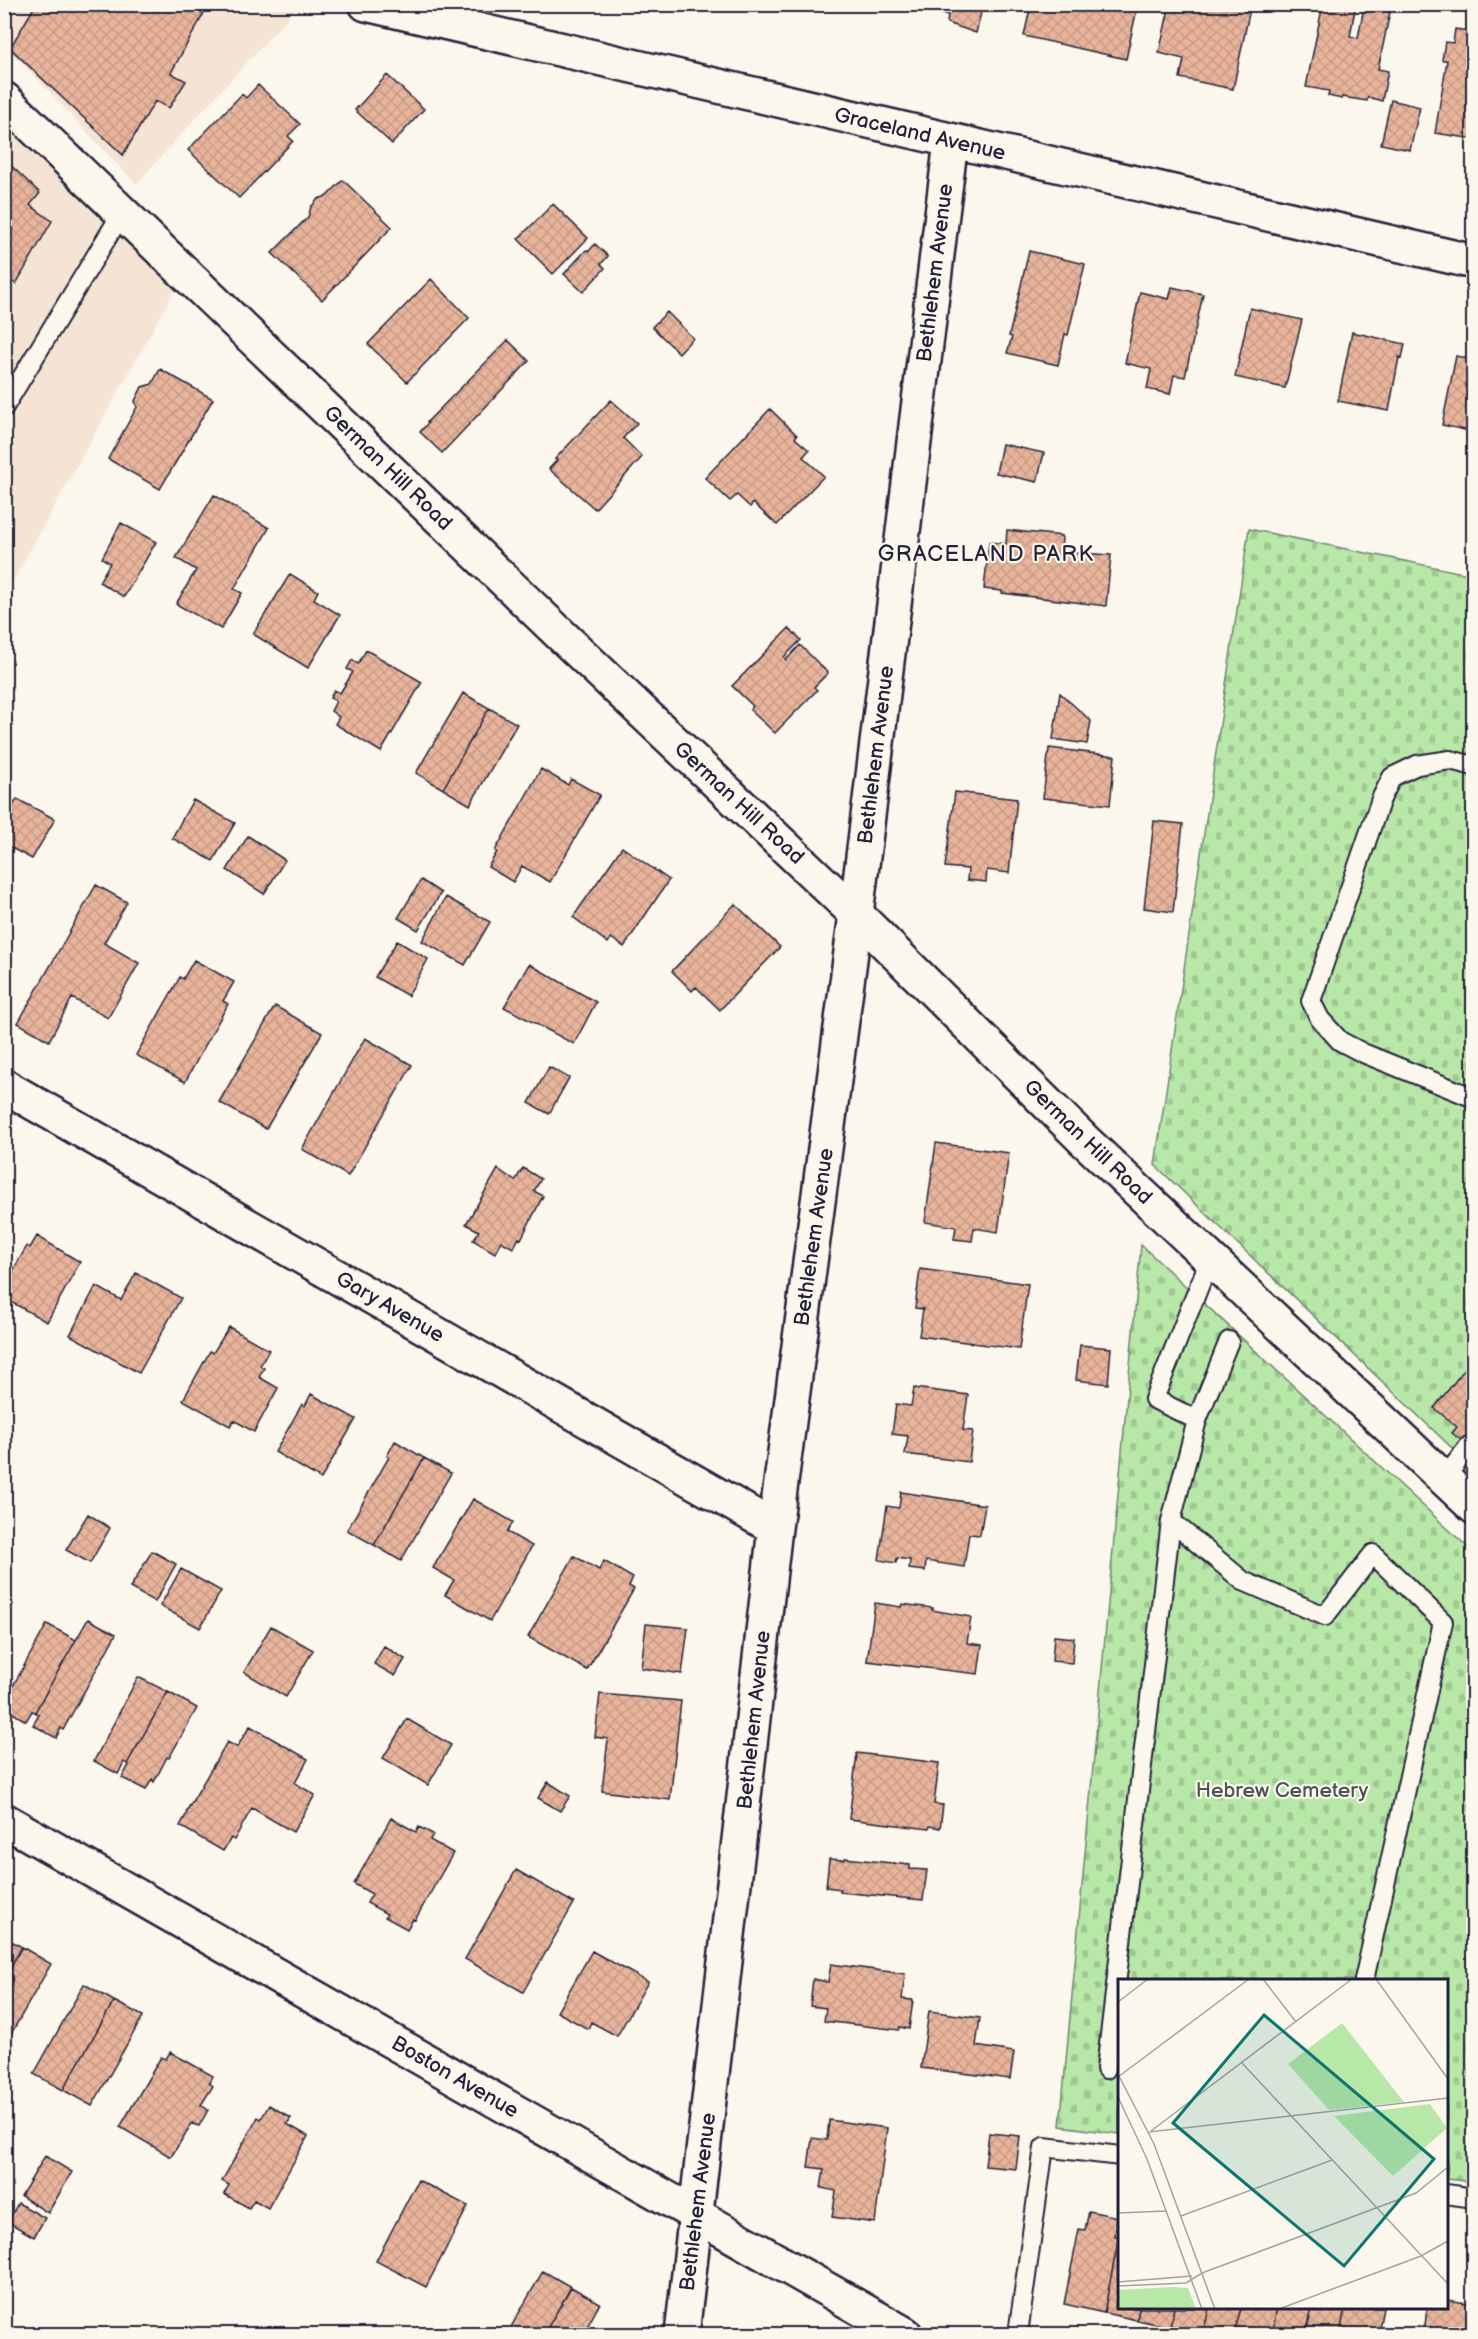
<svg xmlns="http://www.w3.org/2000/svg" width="1478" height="2339" font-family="'Balsamiq Sans',sans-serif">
	<defs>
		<pattern id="cemetery-stones" width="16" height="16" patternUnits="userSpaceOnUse" patternTransform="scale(1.5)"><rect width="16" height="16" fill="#b8e8a8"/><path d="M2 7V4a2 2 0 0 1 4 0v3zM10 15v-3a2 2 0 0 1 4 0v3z" fill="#9ec792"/></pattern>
		<pattern id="building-cross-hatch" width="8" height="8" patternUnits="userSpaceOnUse" patternTransform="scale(1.5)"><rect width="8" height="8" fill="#e8b49b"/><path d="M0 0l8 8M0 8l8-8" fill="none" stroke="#c79a86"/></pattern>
	</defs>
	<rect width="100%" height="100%" fill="#fbf7ec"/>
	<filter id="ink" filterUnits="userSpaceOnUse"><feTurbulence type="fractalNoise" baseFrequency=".0167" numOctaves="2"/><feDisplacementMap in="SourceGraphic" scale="12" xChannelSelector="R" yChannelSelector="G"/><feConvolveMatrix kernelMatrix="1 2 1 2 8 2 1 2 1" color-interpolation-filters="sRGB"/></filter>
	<g filter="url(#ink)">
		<path fill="#f5e3d4" d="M5,5H299L136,184L5,45Z
			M5,118L177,286L5,595Z"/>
		<path fill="url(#cemetery-stones)" stroke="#6d8572" stroke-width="1.5" d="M1249,529L1473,575V1468L1155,1165Z
			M1141,1245L1473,1552V2182L1447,2179L1446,1980H1120L1119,2134L1060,2126Z"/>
		<path fill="url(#building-cross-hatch)" stroke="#22223b" stroke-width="1.5" d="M36,4H169L204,13L171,73L186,81L169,108L155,101L123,155L10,48Z
			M844,4H868L867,10Z
			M928,4H983L976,33L947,23L948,15L926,10Z
			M1031,4H1138L1126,59L1024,36Z
			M1170,4H1251L1233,89L1180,78L1184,59L1159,53Z
			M1323,4H1356L1350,36L1358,38L1364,7L1390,12L1378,69L1388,71L1382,101L1368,97L1367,101L1342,97V99L1328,96L1329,91L1306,87Z
			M1455,29L1474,32V139L1435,133L1447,60H1442L1445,42L1453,43Z
			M387,75L424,109L392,144L355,110Z
			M258,85L300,124L288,136L293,141L239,198L188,150L242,94L246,98Z
			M1391,100L1420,107L1410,150L1381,144Z
			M4,159L40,193L30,205L52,221L16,284L4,277Z
			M343,180L392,227L322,300L272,253L308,217L311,207L318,199L327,196Z
			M553,204L588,238L553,274L518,239Z
			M595,244L608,256L601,264L605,268L583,292L564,274L586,250L589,251Z
			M1029,251L1085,264L1068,335L1065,334L1058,365L1007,353L1012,337L1009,336Z
			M431,279L469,318L407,382L368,344Z
			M1172,287L1203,294L1185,377L1174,375L1170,394L1147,389L1151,369L1125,363L1140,292L1169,299Z
			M1250,308L1302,320L1285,388L1235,377Z
			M667,312L693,338L679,353L652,327Z
			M1352,332L1405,344L1402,358L1399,357L1389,411L1338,401Z
			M508,340L529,361L442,453L420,432L428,423L427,422Z
			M1456,356L1474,360V432L1442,425Z
			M160,369L213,399L160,489L108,459L137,407L135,401L142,387L152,384Z
			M611,400L637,423L623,438L642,457L595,509L549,469L557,460L555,459Z
			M770,409L797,435L795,438L809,450L803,457L824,476L777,525L753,503L750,507L737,495L730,501L705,478Z
			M1002,444L1044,453L1037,482L996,473Z
			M214,495L269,528L234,589L242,593L221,629L176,604L196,570L176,558Z
			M121,523L156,542L124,597L99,582L110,563L102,558Z
			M1007,530L1062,536L1061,552L1111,555L1106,606L1002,593V591L984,589L989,542L1006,544Z
			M290,574L318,591L314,599L340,615L308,668L253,634Z
			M789,628L801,640L784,657L786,660L800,645L828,673L814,687L817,690L775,733L750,710L753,706L732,686Z
			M366,650L422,682L381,752L335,724L339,717L331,711L336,701L330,698L334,690L340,693L353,672L347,669L352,660L358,664Z
			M463,693L489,708L443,789L416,773Z
			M1060,693L1091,721L1087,744L1053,739Z
			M489,708L517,724L470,805L443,789Z
			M1049,748L1115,756L1110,805L1043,798Z
			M541,769L568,785L571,779L600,795L550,882L522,866L513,882L488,867L497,852L495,851Z
			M955,792L1017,799L1009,873L987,870L986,882L967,880L968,869L945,867Z
			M17,799L55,819L32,859L4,844V821Z
			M193,800L235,823L213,861L172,838Z
			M1154,821L1183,824L1173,912L1144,908Z
			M248,836L285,860L264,894L227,870Z
			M622,847L669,880L624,947L611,938L608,943L573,917Z
			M421,880L441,893L418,930L398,918Z
			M96,885L127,902L104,943L139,963L108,1018L72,998L49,1041L18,1023Z
			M446,897L490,922L465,965L422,941Z
			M735,904L780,947L720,1010L696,987L692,991L672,971Z
			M397,941L428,959L408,996L375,977Z
			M194,960L234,982L223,1001L228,1004L185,1082L136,1055L180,977L183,979Z
			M529,964L596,1002L574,1044L504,1007Z
			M275,1006L322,1033L266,1129L219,1102Z
			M365,1038L412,1065L348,1176L302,1149Z
			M549,1067L569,1078L549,1114L529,1103Z
			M936,1143L1009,1153L998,1232L974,1228L972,1241L954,1239L956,1227L925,1222Z
			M523,1168L541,1179L534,1191L543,1196L521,1239L519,1238L513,1248L501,1241L495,1253L473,1240L479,1231L466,1224L498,1169L515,1181Z
			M37,1236L80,1262L47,1322L4,1298V1286L27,1246L30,1248Z
			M920,1269L1028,1284L1019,1349L919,1336L923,1309L915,1308Z
			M136,1273L181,1298L139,1373L70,1335L96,1286L121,1300Z
			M229,1327L269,1350L260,1366L264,1368L259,1377L278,1388L254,1432L234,1420L230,1426L183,1400L210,1351L213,1353Z
			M1080,1345L1111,1348L1108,1384L1076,1380Z
			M1471,1361L1474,1363V1450L1452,1433L1457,1427L1434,1408Z
			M914,1388L968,1395L963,1430L973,1431L969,1462L905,1454L908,1436L892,1434L896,1404L911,1406Z
			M311,1394L356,1419L321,1479L275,1452L302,1404L305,1406Z
			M395,1441L424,1458L374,1545L347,1530L389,1457L387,1456Z
			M424,1458L451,1473L401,1561L374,1545Z
			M901,1492L985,1505L980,1535L969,1534L964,1567L926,1561L925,1571L909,1569L910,1560L897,1558L896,1563L879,1560L887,1506L899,1508Z
			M473,1499L513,1522L507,1532L532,1546L490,1621L445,1595L454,1580L433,1568Z
			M88,1514L110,1528L90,1563L66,1550Z
			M152,1551L176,1564L155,1602L130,1588Z
			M574,1556L599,1570L604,1561L633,1578L629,1586L634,1589L587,1670L528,1637Z
			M181,1569L221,1591L200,1628L160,1606Z
			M4,1599L13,1604L4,1620Z
			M875,1603L901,1607L902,1604L933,1608L932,1610L971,1617L967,1643L982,1645L978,1674L867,1661Z
			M88,1619L116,1634L63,1730L61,1728L56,1738L33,1725L39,1715L35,1712Z
			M47,1624L76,1640L35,1712L32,1711L26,1721L4,1708L10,1699L7,1697Z
			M646,1624L688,1628L682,1674L641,1668Z
			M271,1626L313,1650L286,1697L244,1672Z
			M1054,1636L1074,1638L1072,1663L1052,1661Z
			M384,1646L405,1659L395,1676L374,1664Z
			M138,1677L168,1692L127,1764L124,1762L118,1774L94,1761Z
			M168,1692L197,1708L169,1758L167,1757L154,1782L152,1779L146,1790L122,1778L129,1765L127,1764Z
			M600,1694L681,1701L670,1800L602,1791L608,1739L595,1737Z
			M407,1719L451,1745L428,1785L383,1758Z
			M250,1726L308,1759L295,1783L315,1795L293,1832L252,1808L234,1840L231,1838L223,1851L180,1826L187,1813L186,1812L227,1742L237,1747Z
			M857,1753L939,1763L934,1804L943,1805L940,1828L930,1826L929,1829L849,1819Z
			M548,1782L570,1796L560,1811L538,1798Z
			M391,1818L416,1832L419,1827L433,1834L430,1840L453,1853L415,1920L413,1919L407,1929L385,1917L387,1914L367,1903L372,1894L354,1884Z
			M845,1858L910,1865V1869L927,1870L923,1900L840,1892L841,1889L826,1887L829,1859L845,1860Z
			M516,1870L574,1903L523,1992L465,1959Z
			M4,1937L22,1947L4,1978Z
			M22,1947L51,1964L4,2046V1978Z
			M592,1951L648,1982L617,2036L591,2022L588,2029L557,2012Z
			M831,1964L905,1974L902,1999L913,2000L909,2029L900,2027L899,2030L824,2021L826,2008L810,2006L813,1979L828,1982Z
			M84,1984L114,2001L63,2090L34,2074Z
			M114,2001L143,2016L92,2106L63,2090Z
			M929,2011L980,2018L976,2046L1014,2052L1010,2079L921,2068Z
			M170,2052L213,2076L209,2083L213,2086L201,2105L208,2110L199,2126L192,2123L171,2157L120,2127L161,2057L166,2059Z
			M269,2105L291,2118L287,2124L308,2136L268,2208L254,2200L249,2208L224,2194L229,2185L222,2181L258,2117L261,2119Z
			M829,2120L887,2128L875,2223L832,2217L836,2191L821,2188L824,2169L808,2167L812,2138L827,2140Z
			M989,2133L1020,2136L1016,2169L985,2166Z
			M45,2156L72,2172L48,2213L21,2196Z
			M418,2180L468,2206L426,2287L376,2261Z
			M18,2203L45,2218L34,2237L8,2222Z
			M1089,2211L1118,2217L1115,2236H1119L1104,2313L1064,2304L1079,2229L1085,2230Z
			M1119,2236L1120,2308H1139L1137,2320L1104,2313Z
			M543,2271L571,2287L544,2334H507Z
			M571,2287L600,2303L583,2334H544Z
			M1446,2300L1474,2304V2334H1424L1427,2308H1446Z
			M1139,2308H1174L1170,2327L1137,2320Z
			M1174,2308H1209L1203,2334L1170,2327Z
			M1209,2308H1241L1234,2334H1203Z
			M1241,2308H1277L1272,2334H1234Z
			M1277,2308H1312L1306,2334H1272Z
			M1312,2308H1345L1340,2334H1306Z
			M1345,2308H1383L1378,2334H1340Z"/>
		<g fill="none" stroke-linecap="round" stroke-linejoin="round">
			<defs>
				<path id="service" d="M4,407L122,213
					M1474,766L1450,760L1417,765L1392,777L1381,799L1311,1001L1320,1019L1340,1041L1363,1053L1474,1098
					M1197,1420L1154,1399L1210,1259
					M1444,1479L1469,1446
					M1171,1521L1197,1420L1229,1341
					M1106,2069L1171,1521L1243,1581L1325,1616L1373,1554L1443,1622L1364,1980
					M1446,2194L1474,2198
					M1018,2334L1044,2147L1120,2156"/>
				<path id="minor" d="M366,4L1474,262
					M4,1086L775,1528
					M682,2334L775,1528L856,914L951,141"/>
				<path id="tertiary" d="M4,99L561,635L856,914L1084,1140L1474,1507
					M4,1820L905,2334"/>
			</defs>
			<use href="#service" stroke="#22223b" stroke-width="22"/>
			<use href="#minor" stroke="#22223b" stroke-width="38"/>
			<use href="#tertiary" stroke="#22223b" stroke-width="38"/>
			<use href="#service" stroke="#fbf7ec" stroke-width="18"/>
			<use href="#minor" stroke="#fbf7ec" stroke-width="33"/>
			<use href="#tertiary" stroke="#fbf7ec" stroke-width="33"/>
		</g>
	</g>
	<g text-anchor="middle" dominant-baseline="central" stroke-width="4.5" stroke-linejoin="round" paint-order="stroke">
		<g font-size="21" fill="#22223b" stroke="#fbf7ec">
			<text transform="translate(920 134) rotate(13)">Graceland Avenue</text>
			<text transform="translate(935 273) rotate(-83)">Bethlehem Avenue</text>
			<text transform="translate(388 468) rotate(44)">German Hill Road</text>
			<text transform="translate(876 755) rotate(-83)">Bethlehem Avenue</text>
			<text transform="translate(739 803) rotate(43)">German Hill Road</text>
			<text transform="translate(1088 1142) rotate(44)">German Hill Road</text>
			<text transform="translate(814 1237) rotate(-82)">Bethlehem Avenue</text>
			<text transform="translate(390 1307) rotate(30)">Gary Avenue</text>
			<text transform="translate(754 1720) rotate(-84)">Bethlehem Avenue</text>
			<text transform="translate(455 2077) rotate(30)">Boston Avenue</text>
			<text transform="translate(698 2202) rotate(-83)">Bethlehem Avenue</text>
		</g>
		<g font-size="21" fill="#485456" stroke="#fbf7ec">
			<text x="1282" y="1790">Hebrew Cemetery</text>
		</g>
		<g font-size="22" letter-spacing="1.5" fill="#22223b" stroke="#fbf7ec">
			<text x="986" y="554">GRACELAND PARK</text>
		</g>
	</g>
	<g transform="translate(1118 1979)">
		<rect width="330" height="330" fill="#fbf7ec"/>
		<path d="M224,44L286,123L211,131L170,85ZM312,125L329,149L275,197L216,137ZM55,308L70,309L78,330H0V311Z" fill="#b8e8a8"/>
		<path fill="none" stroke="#a4a2a5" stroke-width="1.5" d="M145,0L178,43M258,0L330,100M0,23L30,0M124,84L330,305M0,95L36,165L97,330M0,98L131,0M0,118L29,180L84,330M33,152L234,0M31,153L330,119M0,234L48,232M63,237L214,181M84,294L298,214L330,188M0,303L74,297M0,307L68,304L84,294M161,330L303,277L330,262"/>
		<path fill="#0f766e" fill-opacity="0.15" stroke="#0f766e" stroke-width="3" d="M146,36L316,180L226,287L55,144Z"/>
		<rect width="330" height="330" fill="none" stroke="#22223b" stroke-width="3"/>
	</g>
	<rect width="1478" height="2339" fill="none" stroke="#fbf7ec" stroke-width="24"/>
	<rect x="12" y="12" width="1454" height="2315" fill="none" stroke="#22223b" stroke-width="2" filter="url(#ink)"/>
</svg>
